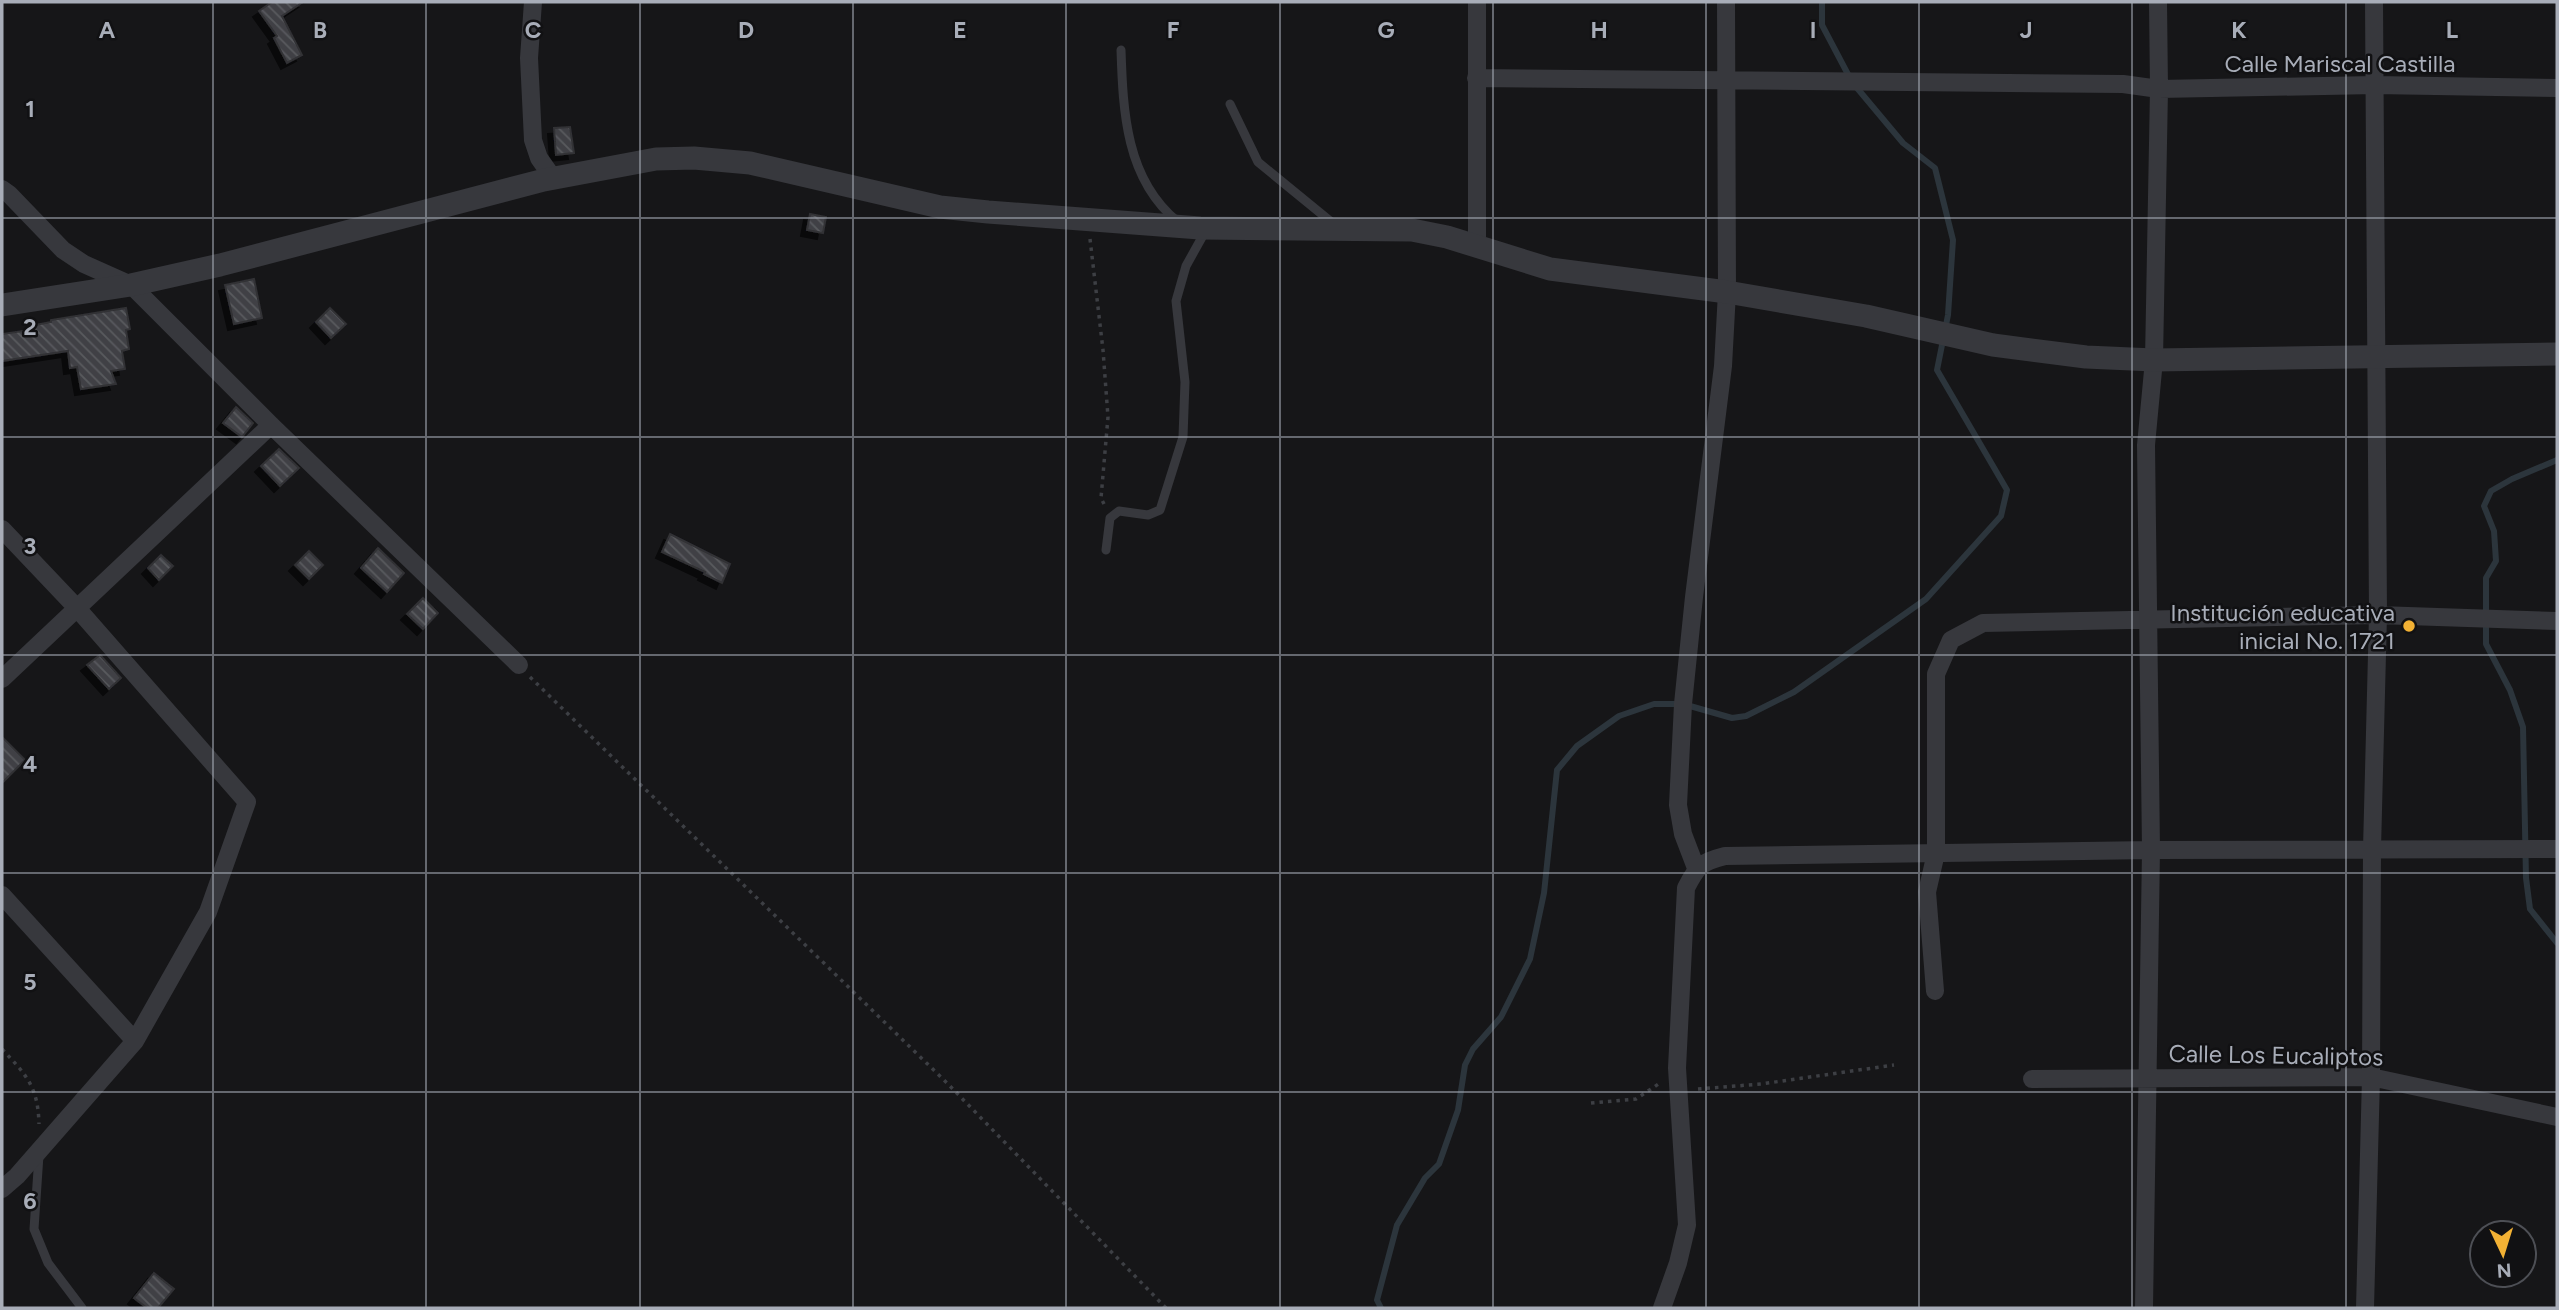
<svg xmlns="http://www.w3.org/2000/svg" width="2559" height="1310" font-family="Figtree,sans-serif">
	<defs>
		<pattern id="building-back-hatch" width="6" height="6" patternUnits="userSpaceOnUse" patternTransform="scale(1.75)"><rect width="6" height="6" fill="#404145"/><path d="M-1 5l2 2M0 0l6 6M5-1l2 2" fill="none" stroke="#595a5e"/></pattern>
		<filter id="shadow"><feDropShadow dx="-6" dy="6" stdDeviation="0" flood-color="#0009"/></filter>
	</defs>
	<rect width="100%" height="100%" fill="#161618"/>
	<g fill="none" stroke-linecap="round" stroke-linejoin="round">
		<path stroke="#2c353c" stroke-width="6" d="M2557,460L2512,479L2491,491L2484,506L2494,531L2496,561L2486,578V644L2510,690L2523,727L2526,878L2530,909L2557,943
			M1381,1308L1377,1300L1397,1225L1425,1178L1439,1164L1458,1110L1465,1065L1473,1049L1501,1017L1530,959L1544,893L1557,770L1577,746L1619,716L1654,704H1683L1732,718L1746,716L1794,692L1926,599L2001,516L2007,490L1937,370L1948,315L1953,240L1935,168L1903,143L1852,82L1822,25V2"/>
	</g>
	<path fill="url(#building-back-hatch)" stroke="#303034" stroke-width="2" filter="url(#shadow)" d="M272,2H303L282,16L302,55L287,63L274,38L277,36L259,11Z
		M570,127L574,153L556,155L554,128Z
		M810,214L826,217L823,233L807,230Z
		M254,279L262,318L234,324L225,285Z
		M126,308L130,329L126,330L129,349L122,351L125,369L111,371L116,384L81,389L77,367L70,368L68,351L2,361V334L30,330V326L51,322V320Z
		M330,308L346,324L331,338L316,322Z
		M236,407L253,423L242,437L223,423Z
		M279,449L299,468L280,486L261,466Z
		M670,534L730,564L722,583L704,574L705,572L662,552Z
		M378,548L404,573L387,592L361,568Z
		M309,551L323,565L309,579L295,565Z
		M161,555L173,566L159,580L148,568Z
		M423,598L438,613L423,629L407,614Z
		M100,655L121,678L109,689L87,665Z
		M2,737L25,760L2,783Z
		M154,1273L174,1289L158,1308H147L134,1298Z"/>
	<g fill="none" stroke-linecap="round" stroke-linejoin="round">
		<path stroke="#3d3f44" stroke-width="3.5" stroke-dasharray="3.5 5" stroke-linecap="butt" d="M1090,239L1103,350L1108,417L1101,498L1105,506
			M530,677L947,1083L1166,1308
			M2,1049C26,1075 38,1086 39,1124
			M1698,1089L1761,1084L1894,1065
			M1591,1103L1636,1099L1660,1083"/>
		<path stroke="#37383d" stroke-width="9" d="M1121,50C1123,112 1126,179 1177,221
			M1230,104L1258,162L1335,225
			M1106,550L1110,518L1119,511L1148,515L1160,510L1183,437L1185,382L1176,301L1186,266L1206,230
			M39,1155L34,1229L48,1263L82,1308"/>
		<path stroke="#37383d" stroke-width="18" d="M533,2L529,58L533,140L539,158L553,178
			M1477,2V246
			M1476,78L2123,84L2159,89L2375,85L2557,88
			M2,189L9,194L63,250L84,264L131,285L271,425L519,665
			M2,529L76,607L247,802L208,912L135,1041L17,1176L2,1189
			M2,679L271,425
			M1696,868L1683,834L1678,805L1683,704L1694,597L1723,366L1727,292L1726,2
			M2,895L135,1041
			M1935,991L1927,892L1936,853V674L1951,640L1983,623L2378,615L2557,621
			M2032,1079L2371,1077L2557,1117
			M1662,1308L1678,1263L1687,1225L1677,1068L1686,888C1697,866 1701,862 1725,856L2151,850L2557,849
			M2144,1308L2151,850L2146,445L2154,360L2159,89L2158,2
			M2365,1308L2371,1077L2372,849L2378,615L2374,2"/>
		<path stroke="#37383d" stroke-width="23" d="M2,305L131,285L220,265L544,180L656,159L694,158L750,163L940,207L988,212L1200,228L1412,230L1447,237L1550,269L1727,292L1866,316L1993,345L2086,357L2154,360L2557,354"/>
	</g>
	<path fill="none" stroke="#a8adb8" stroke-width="2" stroke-opacity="0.55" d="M213,2V1308M426,2V1308M640,2V1308M853,2V1308M1066,2V1308M1280,2V1308M1493,2V1308M1706,2V1308M1919,2V1308M2132,2V1308M2346,2V1308M2,218H2557M2,437H2557M2,655H2557M2,873H2557M2,1092H2557"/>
	<circle fill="#f2b134" stroke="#111113" stroke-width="2.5" cx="2409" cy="626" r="7"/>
	<g text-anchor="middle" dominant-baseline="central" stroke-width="5" stroke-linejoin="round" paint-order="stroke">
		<g font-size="24" fill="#a8adb8" stroke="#111113">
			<text x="2340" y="63">Calle Mariscal Castilla</text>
			<text transform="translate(2276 1055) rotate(1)">Calle Los Eucaliptos</text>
		</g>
		<g font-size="24" fill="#a8adb8" stroke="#111113" text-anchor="end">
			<text x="2395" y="612">Institución educativa<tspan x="2395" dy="28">inicial No. 1721</tspan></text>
		</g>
	</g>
	<g font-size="23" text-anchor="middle" font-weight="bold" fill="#a8adb8" stroke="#111113" stroke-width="5" stroke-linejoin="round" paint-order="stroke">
		<text x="107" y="38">A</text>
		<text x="320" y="38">B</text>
		<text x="533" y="38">C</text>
		<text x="746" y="38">D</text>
		<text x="960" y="38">E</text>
		<text x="1173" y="38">F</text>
		<text x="1386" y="38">G</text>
		<text x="1599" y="38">H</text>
		<text x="1813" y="38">I</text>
		<text x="2026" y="38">J</text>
		<text x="2239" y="38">K</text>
		<text x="2452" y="38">L</text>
		<text x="30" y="117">1</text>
		<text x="30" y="335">2</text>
		<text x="30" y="554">3</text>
		<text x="30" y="772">4</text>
		<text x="30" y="990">5</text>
		<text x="30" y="1209">6</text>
	</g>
	<rect width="2559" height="1310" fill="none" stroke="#a8adb8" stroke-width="7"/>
	<g transform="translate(2503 1254) rotate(176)"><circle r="33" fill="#111113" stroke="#4d4f55" stroke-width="2"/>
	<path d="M0-5L12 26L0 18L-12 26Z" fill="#f2b134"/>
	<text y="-10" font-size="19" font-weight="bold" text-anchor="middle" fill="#a8adb8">N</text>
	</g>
</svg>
